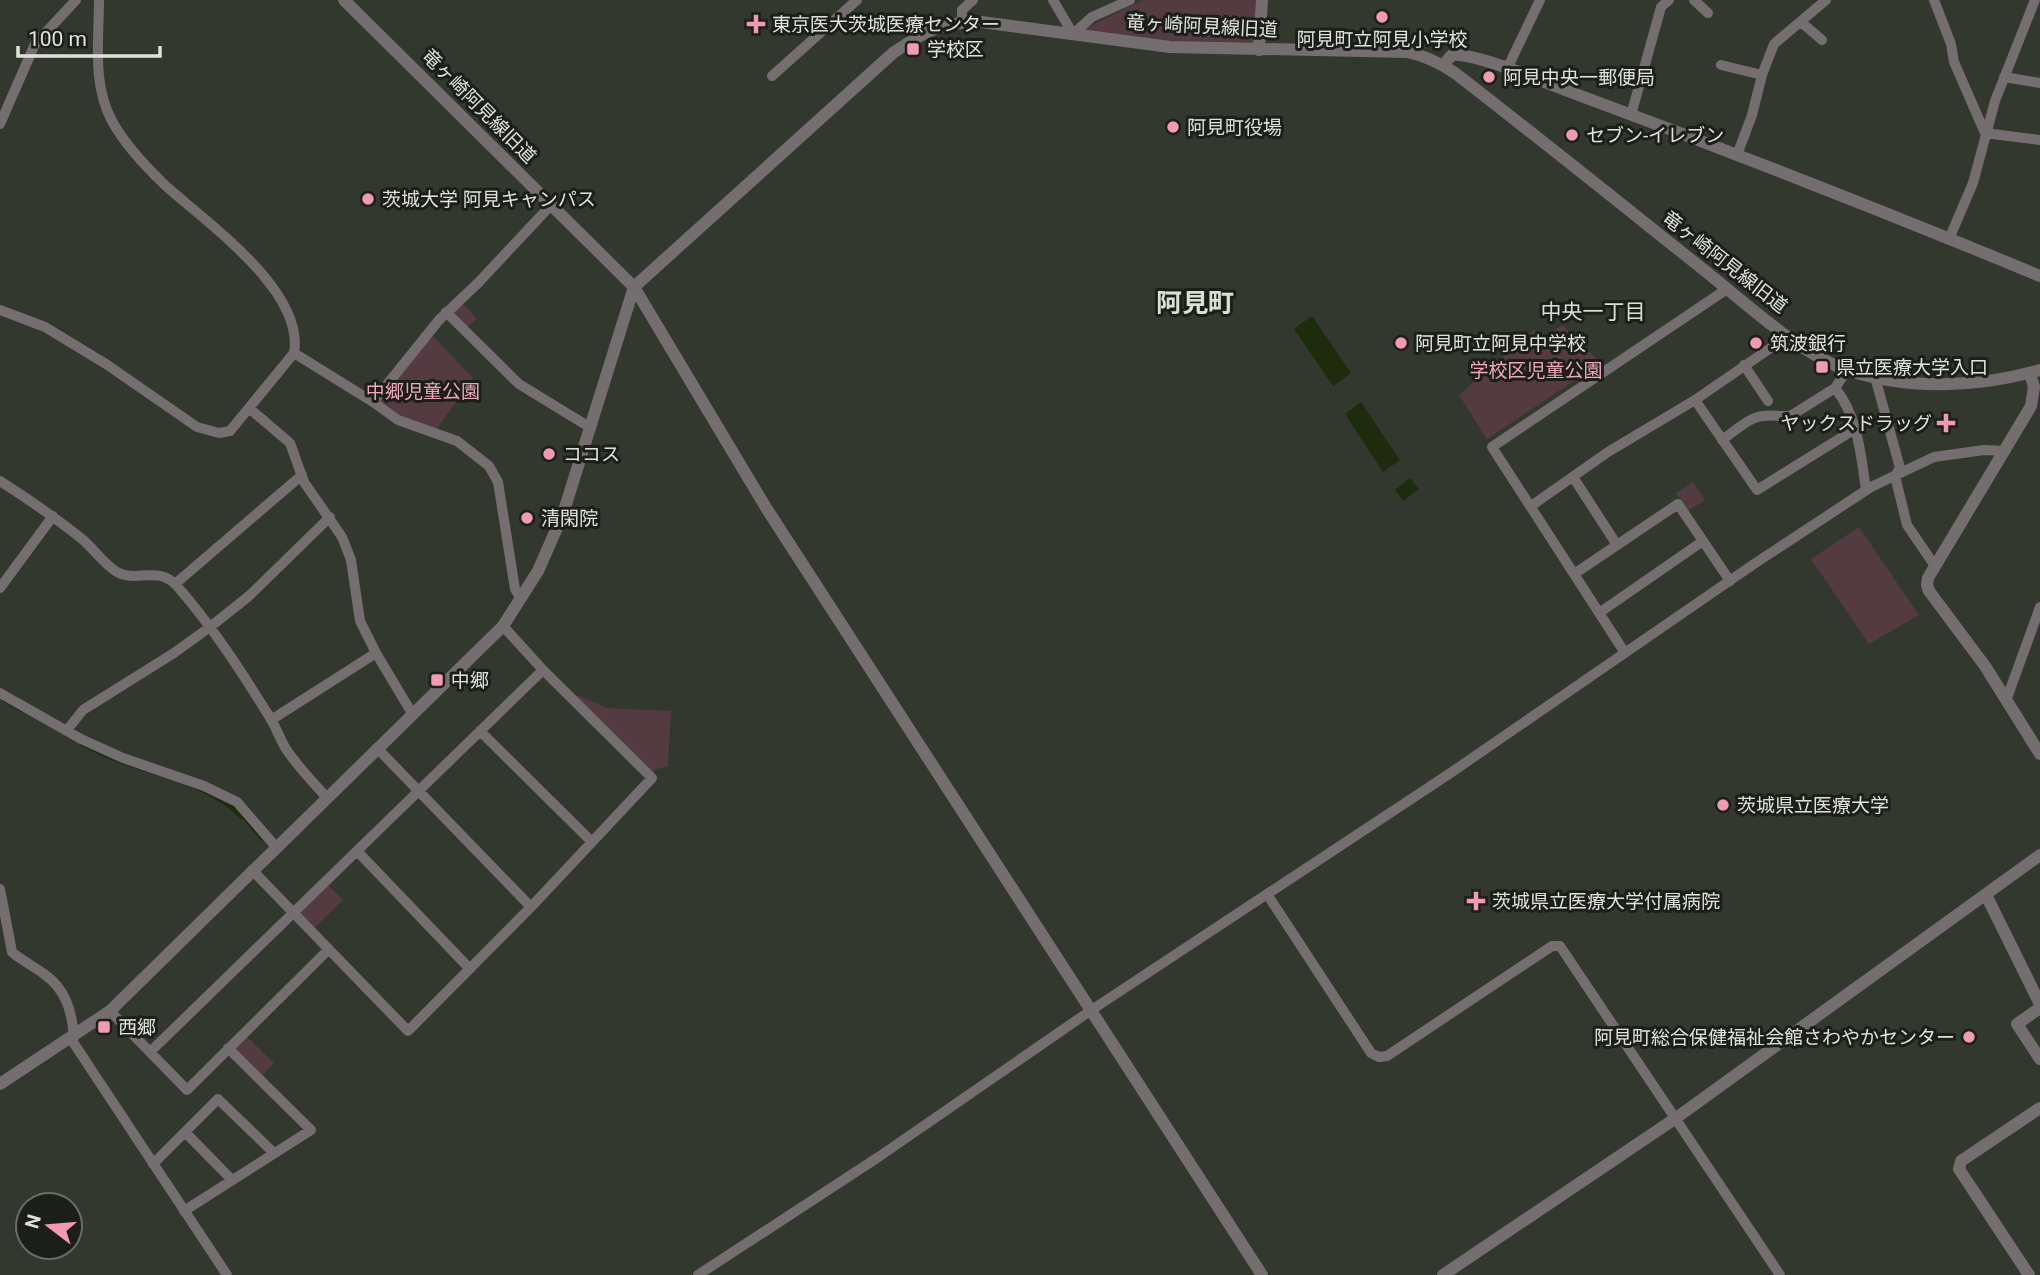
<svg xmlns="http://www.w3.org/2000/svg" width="2040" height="1275" font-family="Roboto,'Noto Sans JP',sans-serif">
	<rect width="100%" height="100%" fill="#32382e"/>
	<path fill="#533b41" d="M1143,0H1257L1254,47L1161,41L1082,30Z
		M460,300L477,319L464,330L446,312Z
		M1562,325L1601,363L1487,439L1459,395L1534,330L1543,339Z
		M429,332L473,378L434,433L373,402Z
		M1693,482L1705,500L1688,511L1676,493Z
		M1859,527L1919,615L1869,644L1811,559Z
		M578,695L607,708L671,711L668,766L654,770L653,777L574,699Z
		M325,882L343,900L311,931L293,913Z
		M243,1033L274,1063L259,1079L228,1048Z"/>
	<path fill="#1d2c0d" d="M1312,316L1351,373L1333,386L1294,329Z
		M1361,402L1400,460L1383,472L1345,414Z
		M1410,478L1419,489L1403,501L1395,490Z
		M83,742L170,775L234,804L245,815L242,820C211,788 165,779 124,765C109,760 94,752 79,745Z"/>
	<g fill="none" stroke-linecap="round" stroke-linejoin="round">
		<path stroke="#1d2c0d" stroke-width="2.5" d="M4,701L22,711
			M243,817L262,840"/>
		<path stroke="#756e70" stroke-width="10" d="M1053,0L1073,34L1092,17L1130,0
			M1694,0L1708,13
			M1934,0L1951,44L1954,62L1985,133
			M962,22V10L973,0
			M1801,22L1822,40
			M1721,65L1762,75
			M1507,69L1540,0
			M772,76L857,0
			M2004,77L2040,83
			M1631,115L1661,7L1669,0
			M0,124L35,44L76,0
			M1985,133L2040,140
			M1737,155L1752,115L1762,75L1774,44L1826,0
			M1949,239L1973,183L1995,101L2035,0
			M0,310L45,327L106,364L197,427L219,433L230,431L294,353C305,291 207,223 166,186C146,167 125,145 112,121C92,84 99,40 99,0
			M446,312L519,384L591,428
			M294,353L373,402L398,420L457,441L489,466L498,482L515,589L521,599
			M1744,365L1768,401
			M1847,370L1835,388C1858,416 1861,456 1866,490
			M1875,377L1900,468L1895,476L1907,525L1935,566
			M1695,400L1757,490L1855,429
			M373,402L439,320L478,283L552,204
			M250,409L290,443L304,482L342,537L351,560L360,621L376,653L413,715
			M1722,440C1734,432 1749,417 1763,416C1773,414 1782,418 1792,415L1835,388
			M1573,477L1617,545
			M0,481C28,499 56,518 82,539C94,549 104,564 117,572C136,583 158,565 177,586C212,626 241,671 269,716C276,727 280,739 286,749C298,767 313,782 327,798
			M1531,506L1608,452L1695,400L1788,336
			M1574,574L1678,504L1730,581
			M175,584L302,475
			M0,588L53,516
			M1599,613L1703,541
			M1625,653L1492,447L1727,289
			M0,693L81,739L123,758L204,786L237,802L276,847
			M2007,698L2040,607
			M271,720L376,653
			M67,730L83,710L174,653L210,627L249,596L330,517
			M480,731L592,842
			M377,748L531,907
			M358,852L470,969
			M252,870L408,1031L531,907L652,778L543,670L503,626
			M0,889L12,952C22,961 34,966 44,974C66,989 72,1012 74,1037
			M1267,894L1371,1053L1379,1057L1387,1056L1552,946H1560L1780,1275
			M110,1011L187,1090L329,949
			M71,1039L227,1275
			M150,1052L543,670
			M185,1132L232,1180
			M153,1164L218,1099L274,1153
			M184,1211L311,1130L228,1048
			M698,1275L880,1156L1090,1011L1449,774L1754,564L1871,487L1934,457L1984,450L2005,451"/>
		<path stroke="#756e70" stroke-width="12" d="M344,0L634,287L765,506L1262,1275
			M1259,50L1262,0
			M1443,65L1452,55C1474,52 1549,84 1573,93C1730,151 1886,212 2040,276
			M2030,373L2034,387L2031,406L1928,578L1927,585L1929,591L1985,666L2040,754
			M1986,895L2040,1004
			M2040,1008L2017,1024L2040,1059
			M0,1084L110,1011L503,626L538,571L563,514L634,287L893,53C923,32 944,21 981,22L1170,47L1407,52C1426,56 1440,63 1455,73C1539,138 1621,204 1704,270C1743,301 1801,355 1847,370C1909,390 1977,388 2040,370
			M1443,1275L1676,1118L2040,855
			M2029,1275L1959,1169L1961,1161L2040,1108"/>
	</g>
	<g fill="#f19ab2" stroke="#1c1e1a" stroke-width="2.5">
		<circle cx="1382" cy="17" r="7"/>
		<path d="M752.5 13.5h7v7h7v7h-7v7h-7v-7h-7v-7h7z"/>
		<rect x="906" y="42" width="14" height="14" rx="3.5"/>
		<circle cx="1489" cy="77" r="7"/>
		<circle cx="1173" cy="127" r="7"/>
		<circle cx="1572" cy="135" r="7"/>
		<circle cx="368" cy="199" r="7"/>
		<circle cx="1401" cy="343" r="7"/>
		<circle cx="1756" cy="343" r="7"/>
		<rect x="1815" y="360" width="14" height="14" rx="3.5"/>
		<path d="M1942.5 412.5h7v7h7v7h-7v7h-7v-7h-7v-7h7z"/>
		<circle cx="549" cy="454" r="7"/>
		<circle cx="527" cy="518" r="7"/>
		<rect x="430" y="673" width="14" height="14" rx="3.5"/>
		<circle cx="1723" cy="805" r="7"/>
		<path d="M1472.5 890.5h7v7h7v7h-7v7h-7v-7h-7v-7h7z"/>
		<rect x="97" y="1020" width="14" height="14" rx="3.5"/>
		<circle cx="1969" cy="1037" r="7"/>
	</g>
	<g text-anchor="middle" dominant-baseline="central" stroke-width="6" stroke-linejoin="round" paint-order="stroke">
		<g font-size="19" fill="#dfe2dc" stroke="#1c1e1a" text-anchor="start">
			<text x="772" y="24">東京医大茨城医療センター</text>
			<text x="1382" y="39" text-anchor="middle">阿見町立阿見小学校</text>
			<text x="927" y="49">学校区</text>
			<text x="1503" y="77">阿見中央一郵便局</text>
			<text x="1187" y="127">阿見町役場</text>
			<text x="1586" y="135">セブン-イレブン</text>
			<text x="382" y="199">茨城大学 阿見キャンパス</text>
			<text x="1415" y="343">阿見町立阿見中学校</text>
			<text x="1770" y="343">筑波銀行</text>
			<text x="1836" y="367">県立医療大学入口</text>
			<text x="1932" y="423" text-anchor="end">ヤックスドラッグ</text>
			<text x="563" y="454">ココス</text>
			<text x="541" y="518">清閑院</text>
			<text x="451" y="680">中郷</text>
			<text x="1737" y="805">茨城県立医療大学</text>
			<text x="1492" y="901">茨城県立医療大学付属病院</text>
			<text x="118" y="1027">西郷</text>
			<text x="1955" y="1037" text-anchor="end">阿見町総合保健福祉会館さわやかセンター</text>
		</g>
		<g font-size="19" fill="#dfe2dc" stroke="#1c1e1a">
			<text transform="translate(1202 26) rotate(3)">竜ヶ崎阿見線旧道</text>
			<text transform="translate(479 106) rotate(45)">竜ヶ崎阿見線旧道</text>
			<text transform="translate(1725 262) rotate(38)">竜ヶ崎阿見線旧道</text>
		</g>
		<g font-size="19" fill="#eda8ba" stroke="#1c1e1a">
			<text x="1536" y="370">学校区児童公園</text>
			<text x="423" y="391">中郷児童公園</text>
		</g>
		<g font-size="21" fill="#d8e0d3" stroke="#1c1e1a">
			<text x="1593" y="312">中央一丁目</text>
		</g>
		<g font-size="26" font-weight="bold" fill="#d8e0d3" stroke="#1c1e1a">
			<text x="1195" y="303">阿見町</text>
		</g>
	</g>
	<g transform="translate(49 1226) rotate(286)"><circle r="33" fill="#1c1e1a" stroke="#6a6c68" stroke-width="2"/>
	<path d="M0-5L12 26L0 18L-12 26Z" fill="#f19ab2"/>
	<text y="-10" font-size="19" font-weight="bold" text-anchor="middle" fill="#dfe2dc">N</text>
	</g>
	<path d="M18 46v10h142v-10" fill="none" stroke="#dfe2dc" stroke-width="3.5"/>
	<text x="28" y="46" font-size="21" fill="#dfe2dc" stroke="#1c1e1a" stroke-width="5" paint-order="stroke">100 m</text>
</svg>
